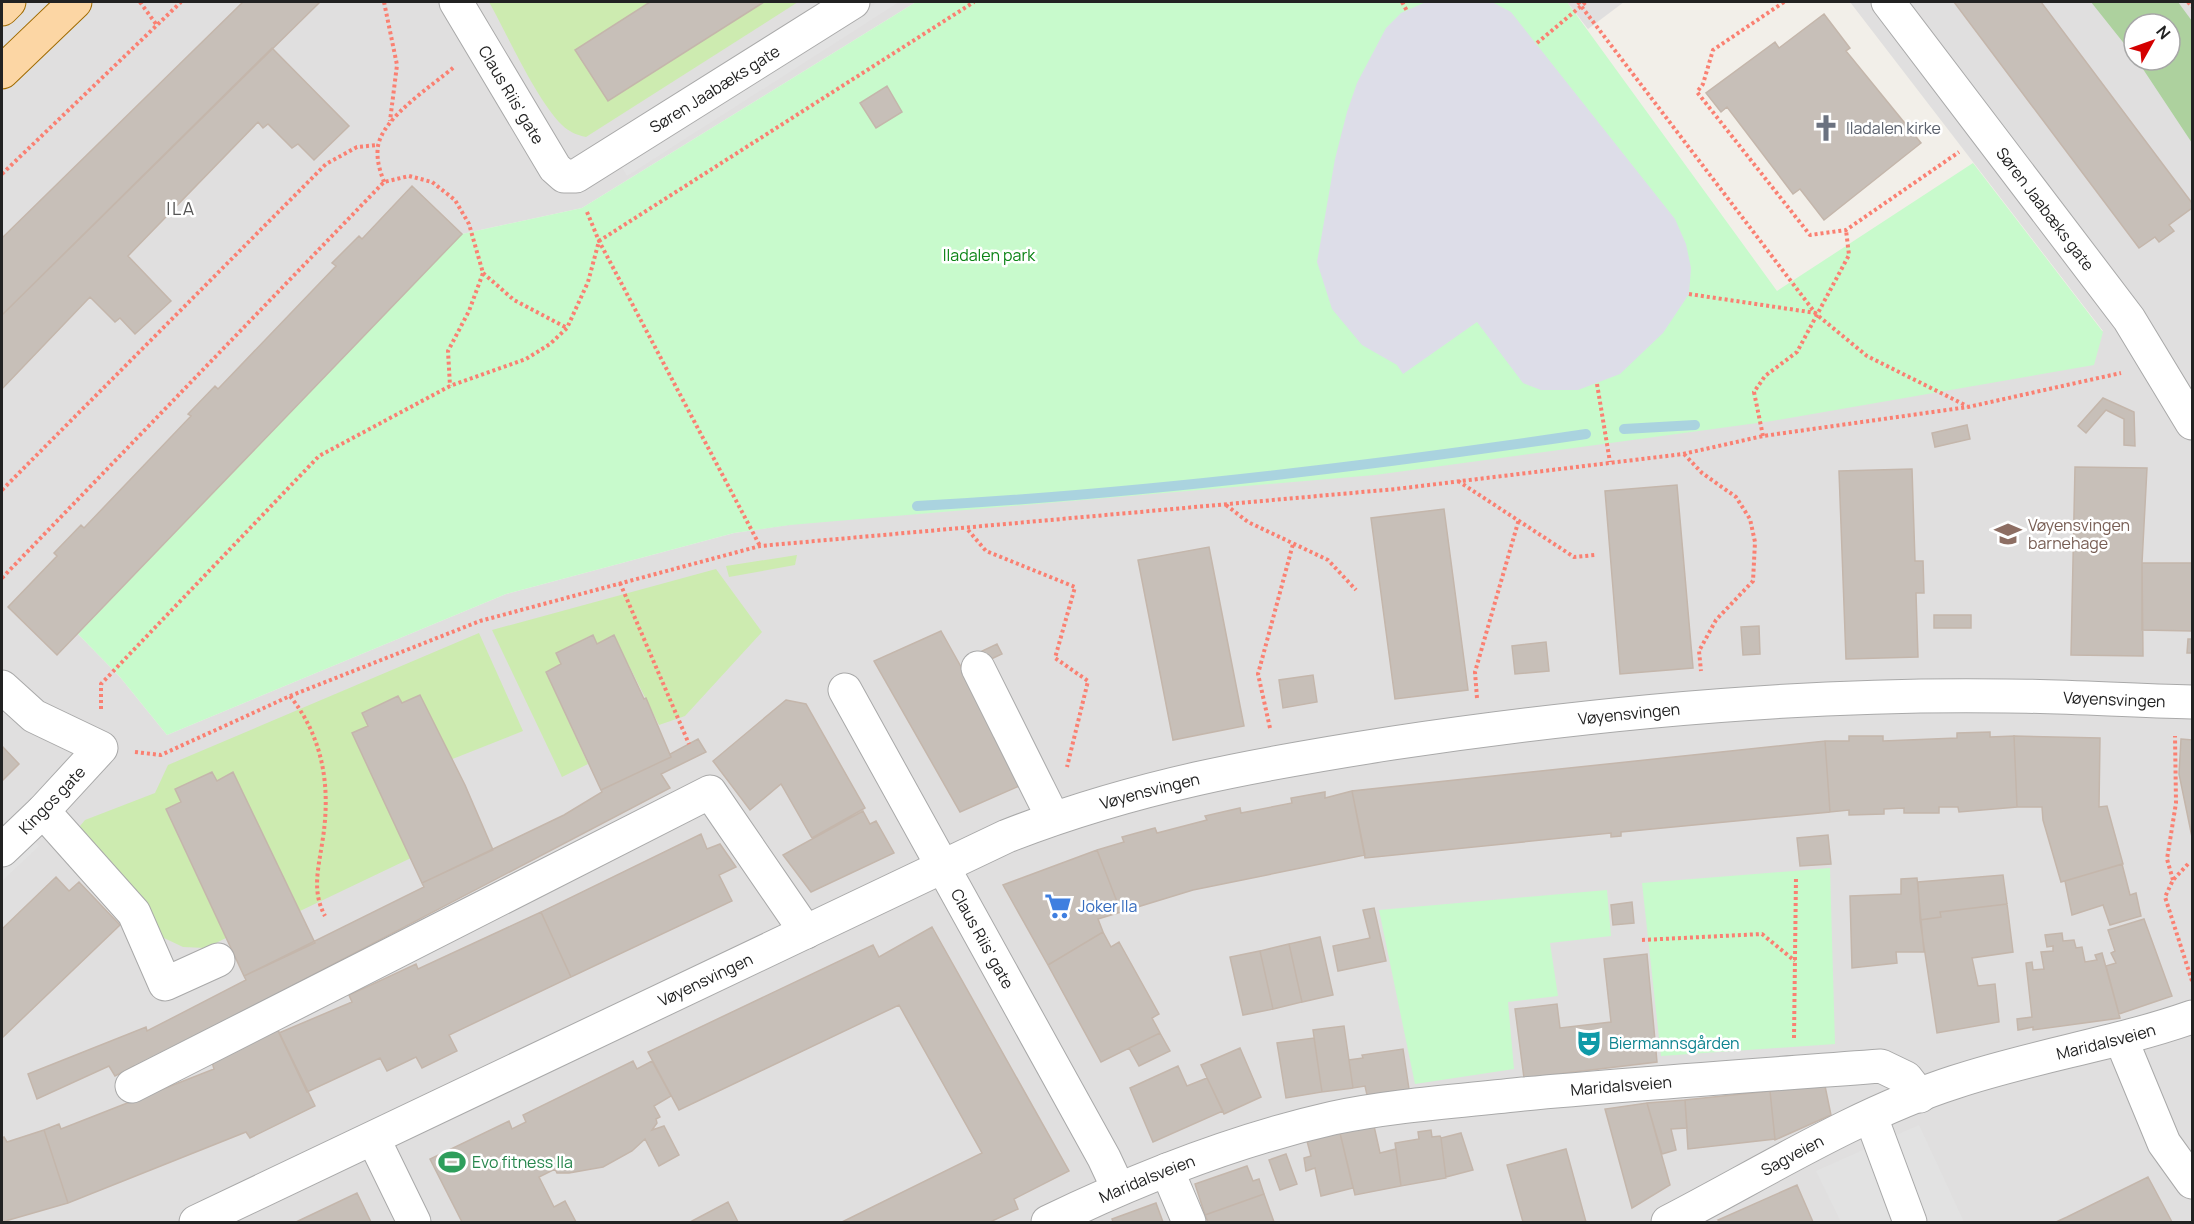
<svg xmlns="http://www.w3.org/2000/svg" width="2194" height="1224" font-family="Manrope,sans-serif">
	<rect width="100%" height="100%" fill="#f2efe9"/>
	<path fill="#e0dfdf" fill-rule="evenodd" d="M2,2H916L582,208L462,234L78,634L120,677L167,735L506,594L734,533L2103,331L1850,2H2192V1222H2ZM2134,24H2170V60H2134Z
		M1567,2H1624L1588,29Z"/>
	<path fill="#cdebb0" d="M489,2H798L586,137C577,135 569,132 562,125C536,99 508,36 489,2Z
		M797,555L795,565L729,577L726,566Z
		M716,569L762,632L685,716L659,725L614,636L597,644L592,635L556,653L561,664L546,672L588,764L562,777L492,630Z
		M479,633L523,731L450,760L420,695L402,703L398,696L362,713L368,726L353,733L411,858L300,911L233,772L217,781L212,772L176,789L181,802L166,810L226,938L206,948L183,947L164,938L151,918L75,832L85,820L155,793L168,765Z"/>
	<path fill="#add19e" d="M2091,2H2178L2192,21V143L2137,60H2170V24H2134V56Z"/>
	<path fill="#c8facc" d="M916,2H1567L1777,291L1973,163L2103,332L2094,365L1772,421L1375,475L790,525L734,533L506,594L167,735L120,677L78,634L462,234L582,208Z
		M1830,868L1835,1044L1661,1056L1642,883Z
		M1607,890L1611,936L1550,943L1558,996L1508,1002L1514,1069L1415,1084L1379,910Z"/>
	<path fill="#e2e2e2" d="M878,2H899L627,176L621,166Z
		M30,837L39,846L2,881V863Z
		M1919,1125L1964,1222H1841L1816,1171Z"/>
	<path fill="#dddde8" d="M1426,2H1492L1511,12L1675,219L1686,244L1691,268L1689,294L1663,333L1620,374L1578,390H1541L1523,383L1477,322L1403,374L1397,365L1362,345L1332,309L1317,262L1335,159L1347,112L1357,83L1386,28L1401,13Z"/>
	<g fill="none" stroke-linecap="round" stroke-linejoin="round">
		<path stroke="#aad3df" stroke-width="10" d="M1624,429L1695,425
			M917,506C1142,494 1364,467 1586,434"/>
	</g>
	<path fill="#c7bfb8" stroke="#c4b6ab" stroke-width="1.5" d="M243,2H320L2,315V238Z
		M650,2H764L608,101L575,50Z
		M1954,2H2041L2192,203V208L2169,225L2174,231L2159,242L2155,237L2139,248Z
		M1824,14L1850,48L1846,51L1921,143L1824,220L1800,189L1793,194L1727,107L1721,112L1706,93L1775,42L1779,48Z
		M272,48L349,126L314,160L298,144L292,148L268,124L263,128L258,122L128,256L171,301L135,334L120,318L115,322L90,297L2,389V315Z
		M887,86L902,112L876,128L860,103Z
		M412,186L462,234L57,655L8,607L57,556L54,553L81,525L84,528L191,416L188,414L215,386L218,389L336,266L332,263L359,236L362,239Z
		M2103,398L2134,412L2135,446L2124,445V419L2106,410L2086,433L2078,426Z
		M1967,425L1970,439L1935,447L1932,433Z
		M2075,467L2147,468L2142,563L2143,656L2071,655Z
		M1912,469L1915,561H1923L1924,593H1916L1918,657L1846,659L1839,471Z
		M1677,485L1693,668L1620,674L1605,491Z
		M1444,509L1468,690L1395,699L1371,518Z
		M1209,547L1244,726L1173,740L1138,560Z
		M2142,563H2192V631L2142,630Z
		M1934,615H1971V628H1934Z
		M1759,626L1760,654L1743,655L1741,627Z
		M941,631L1026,783L960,812L874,661Z
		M593,635L597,644L614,635L644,699L646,698L671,757L601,790L546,672L561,664L556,653Z
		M2188,639H2192V653H2187Z
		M1546,642L1549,671L1515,674L1512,646Z
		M997,644L1002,654L987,661L982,651Z
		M1313,675L1317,702L1283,708L1279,680Z
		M420,695L465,785L493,850L422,883L352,733L368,726L362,713L398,696L402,703Z
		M786,700L806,704L865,808L812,838L781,784L750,810L713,761Z
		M1990,732V737L2014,736L2017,807L1959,812L1958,807H1939V813H1904V808L1884,809V814L1849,815V810L1830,812L1825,741H1849V736H1883V741L1957,738V733Z
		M2014,736L2100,738L2099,807L2107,806L2123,864L2061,882L2043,820L2042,807H2017Z
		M698,739L706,752L661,774L670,788L135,1068L134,1066L115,1076L109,1066L37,1099L28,1074L146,1027L147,1031L246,980L244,976L424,887L422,883L564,815L602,792L601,790L671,757L670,754Z
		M2181,739L2192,740V837L2179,774Z
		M1825,741L1830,812L1621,832V836L1611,837V833L1365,858L1352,791Z
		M2,746L19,764L2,781Z
		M212,772L217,781L233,772L315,943L244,976L166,809L181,802L175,789Z
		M1352,791L1365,855L1193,890L1121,912L1097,850L1124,842L1122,837L1155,828L1157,833L1207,820L1205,816L1240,808L1241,813L1292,803L1291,798L1325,792V798Z
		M863,811L870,824L876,821L894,853L811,892L783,855Z
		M701,834L707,849L720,844L736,867L719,875L732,901L571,977L541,912Z
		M1828,835L1831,864L1800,866L1797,838Z
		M1097,850L1121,912L1098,919L1103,932L1048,965L1003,885Z
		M2122,864L2130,895L2136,893L2141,916L2110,925L2103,905L2072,915L2065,881Z
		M2003,875L2007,904L1940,912L1941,917L1920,920L1918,882Z
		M56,877L69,891L79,882L120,925L2,1038V929Z
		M1917,878L1924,952H1896L1897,963L1852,968L1850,896L1901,894V879Z
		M1632,902L1634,923L1613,925L1611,905Z
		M2007,904L2013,952L1972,958L1978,986L1995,984L1999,1022L1937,1033L1920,920L1941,917L1940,912Z
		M1374,908L1386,961L1338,971L1333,946L1370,938L1363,910Z
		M541,912L571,977L449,1035L457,1051L422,1068L416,1057L387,1071L380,1058L307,1092L279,1033L352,1002L349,995L416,964L418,969Z
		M2144,919L2172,996L2119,1014L2106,966L2116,963L2111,953L2115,951L2108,930Z
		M932,927L1069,1171L1014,1199L1018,1209L990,1222H842L982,1153L899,1005L679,1110L648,1052L873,945L879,957Z
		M1103,932L1111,947L1119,942L1159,1014L1152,1018L1160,1033L1101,1062L1048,965Z
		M2062,933L2063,941L2074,940L2076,948L2082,947L2085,962L2097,960L2095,955L2102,953L2120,1018L2033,1030V1027L2018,1030L2017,1019L2032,1017L2026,963L2032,962L2033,970L2044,969L2041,952L2053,951V946L2047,947L2045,935Z
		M1320,937L1333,995L1302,1002L1289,944Z
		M1289,944L1302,1002L1273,1009L1260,951Z
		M1260,951L1273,1009L1243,1015L1230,957Z
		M1647,954L1657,1062L1524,1078L1515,1009L1557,1004L1560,1028L1611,1022L1604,959Z
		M1344,1026L1353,1088L1322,1092L1313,1030Z
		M278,1030L315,1106L250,1138L246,1132L68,1203L44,1130L59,1124L61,1129L214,1069L212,1062Z
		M1160,1033L1170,1051L1139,1066L1129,1048Z
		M1314,1038L1322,1092L1286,1098L1277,1043Z
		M1240,1048L1261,1097L1224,1114L1201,1065Z
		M1403,1049L1409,1089L1367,1095L1365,1086L1353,1088L1349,1060L1363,1058L1362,1055Z
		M633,1061L637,1069L652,1061L671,1096L654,1106L660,1117L656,1119L657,1123L652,1130L664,1126L679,1155L659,1166L645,1139L632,1151L603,1167L569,1173H557L555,1169L539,1177L554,1207L565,1201L576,1222H462L430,1159L509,1121L512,1129L526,1122L523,1115Z
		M1178,1066L1187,1086L1207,1078L1223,1111L1153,1142L1130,1088Z
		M1825,1086L1831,1115L1775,1140L1770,1091Z
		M1770,1091L1775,1139L1688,1149L1685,1100Z
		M1685,1100L1687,1128L1671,1129L1676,1150L1662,1154L1647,1103Z
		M1647,1103L1670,1185L1632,1208L1605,1109Z
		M1374,1126L1380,1153L1396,1149L1401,1186L1355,1195L1340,1133Z
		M44,1130L68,1203L2,1222V1138L4,1137L7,1142Z
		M1431,1130L1432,1137L1440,1136L1441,1138L1446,1178L1401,1186L1395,1143L1419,1139L1418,1132Z
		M1340,1133L1353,1188L1321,1196L1315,1168L1306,1171L1304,1158L1311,1156L1307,1141Z
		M1461,1133L1473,1170L1446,1177L1441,1138Z
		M1566,1149L1586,1222H1523L1507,1165Z
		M1286,1154L1297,1184L1280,1190L1269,1160Z
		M1247,1166L1253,1181L1259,1179L1264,1194L1205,1215L1195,1184Z
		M2148,1177L2172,1222H2056L2067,1217Z
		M1797,1185L1813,1222H1720L1718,1220Z
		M357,1193L371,1222H296Z
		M1264,1194L1274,1222H1208L1205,1215Z
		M728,1202L738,1222H693L692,1221Z
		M1156,1203L1163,1222H1113L1112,1219Z"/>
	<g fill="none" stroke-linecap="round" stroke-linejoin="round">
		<defs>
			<g id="minor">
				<path id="s1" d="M456,2L555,168L564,176H576L853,2"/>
				<path id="s2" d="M1888,2L2129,319L2192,423"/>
				<path d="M978,668L1053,818"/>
				<path d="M2,687L34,716L101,748L43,811L2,850"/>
				<path id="s3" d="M845,690L1104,1158L1118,1188"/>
				<path d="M43,811L134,913L165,984L218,960"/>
				<path d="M2121,1039L2164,1143L2192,1182"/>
				<path d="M132,1086L710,792L806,932"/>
				<path d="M1871,1117L1910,1222"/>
				<path d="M374,1140L414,1222"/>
				<path d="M1167,1170L1189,1222"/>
				<path id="s4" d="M196,1222L1007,836C1135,786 1258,764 1393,743C1594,713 1803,693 2006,696C2068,696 2130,701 2192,702"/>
				<path id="s5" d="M1048,1222C1137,1179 1236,1140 1333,1118C1395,1105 1460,1101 1523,1094C1642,1083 1761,1075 1881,1066L1906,1078L1920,1096"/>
				<path id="s6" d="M1668,1222C1759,1175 1858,1113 1955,1082C2033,1056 2115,1044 2192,1017"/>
			</g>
			<path id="major" d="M2,9L9,2
				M2,72L75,2"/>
		</defs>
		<use href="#minor" stroke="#a9a9a9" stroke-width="35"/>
		<use href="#major" stroke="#a06b00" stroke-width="35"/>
		<path stroke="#fa8072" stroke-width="4" stroke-dasharray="3 3" stroke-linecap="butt" d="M140,2L156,24
			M384,2L397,65L390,121
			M1402,2L1407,11
			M1578,2L1816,314L1867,356L1967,406
			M1784,2L1713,50L1703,84L1697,92L1810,235L1846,230L1959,152
			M2188,2L2192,7
			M1537,43L1586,2
			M2,174L181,2
			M384,182C380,171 376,159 378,146C383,117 432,86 454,67
			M587,212L599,241L760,546
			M483,273L514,300L567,328
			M1689,294L1816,313
			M1597,384L1610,462
			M1763,436L1754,392L1765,376L1797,352L1849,255L1846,230
			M1684,454L1702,473L1736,497L1750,519L1755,542L1753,581L1716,620L1699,651L1701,671
			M1458,481L1574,557L1595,555
			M2,490L326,164L357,147L378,145
			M1226,505L1248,522L1328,560L1356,590
			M968,530L986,551L1075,587L1055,658L1088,681L1067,767
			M2,578L384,182L409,176L432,182L455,200L469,224L483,273L469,311L448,351L450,386
			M620,583L689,744
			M290,696C325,740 331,791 322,844C318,870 312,892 325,916
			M1477,698L1475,672L1519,519
			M101,709V684L319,456L450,386L526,359L550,344L567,328L588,282L599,241L974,2
			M1270,728L1258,674L1293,544
			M135,752L161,755L290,696L480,621L760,546L1396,489L1683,454L1763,436L1968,407L2121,373
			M2188,864L2173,880L2165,897L2192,981
			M2173,880L2167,859L2176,803L2175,736
			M1642,940L1762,934L1795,961
			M1794,1038L1796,877"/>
		<use href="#minor" stroke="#fff" stroke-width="33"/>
		<use href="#major" stroke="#fcd6a4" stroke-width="33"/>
	</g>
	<defs>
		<symbol id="church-bare" viewBox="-9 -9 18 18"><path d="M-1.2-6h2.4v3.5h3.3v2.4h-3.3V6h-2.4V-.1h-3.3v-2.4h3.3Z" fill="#6b7280" stroke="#fff" stroke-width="2.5" paint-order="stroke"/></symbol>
		<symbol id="school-bare" viewBox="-9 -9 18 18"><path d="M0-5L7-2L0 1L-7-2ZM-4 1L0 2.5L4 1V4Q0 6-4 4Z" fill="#8d6e63" stroke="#fff" stroke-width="2.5" paint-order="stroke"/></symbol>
		<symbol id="supermarket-bare" viewBox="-9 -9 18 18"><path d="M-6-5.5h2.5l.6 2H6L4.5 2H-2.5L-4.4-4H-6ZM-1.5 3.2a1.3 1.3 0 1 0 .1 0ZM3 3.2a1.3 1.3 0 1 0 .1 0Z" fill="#3f7fe0" stroke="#fff" stroke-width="2.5" paint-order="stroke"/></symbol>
		<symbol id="theatre-bare" viewBox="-9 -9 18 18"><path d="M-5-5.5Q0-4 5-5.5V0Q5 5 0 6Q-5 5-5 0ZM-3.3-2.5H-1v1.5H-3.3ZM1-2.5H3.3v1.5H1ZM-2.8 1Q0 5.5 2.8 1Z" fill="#0f9aa8" stroke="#fff" stroke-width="2.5" paint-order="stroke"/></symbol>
		<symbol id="stadium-bare" viewBox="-9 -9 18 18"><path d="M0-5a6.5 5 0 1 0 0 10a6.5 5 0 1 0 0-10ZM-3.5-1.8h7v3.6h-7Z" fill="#2e9e5b" stroke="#fff" stroke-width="2.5" paint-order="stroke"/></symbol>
	</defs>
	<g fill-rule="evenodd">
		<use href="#church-bare" x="1807" y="109" width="38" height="38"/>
		<use href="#school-bare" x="1989" y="515" width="38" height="38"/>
		<use href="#supermarket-bare" x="1039" y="887" width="38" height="38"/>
		<use href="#theatre-bare" x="1570" y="1024" width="38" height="38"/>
		<use href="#stadium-bare" x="433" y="1143" width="38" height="38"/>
	</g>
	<g text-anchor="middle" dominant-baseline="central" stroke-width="5" stroke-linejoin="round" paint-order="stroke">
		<g font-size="16" fill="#222" stroke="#fff">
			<text stroke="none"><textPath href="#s1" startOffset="381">Søren Jaabæks gate</textPath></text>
			<text stroke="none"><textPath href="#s1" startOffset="108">Claus Riis' gate</textPath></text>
			<text stroke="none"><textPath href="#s2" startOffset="260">Søren Jaabæks gate</textPath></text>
			<text stroke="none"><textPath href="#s4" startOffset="2020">Vøyensvingen</textPath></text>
			<text stroke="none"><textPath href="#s4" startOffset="1534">Vøyensvingen</textPath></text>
			<text stroke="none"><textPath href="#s4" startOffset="1048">Vøyensvingen</textPath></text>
			<text transform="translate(52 800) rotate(-46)">Kingos gate</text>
			<text stroke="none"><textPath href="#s3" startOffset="284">Claus Riis' gate</textPath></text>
			<text stroke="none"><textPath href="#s4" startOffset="564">Vøyensvingen</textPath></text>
			<text stroke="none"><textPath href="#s6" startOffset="476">Maridalsveien</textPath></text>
			<text stroke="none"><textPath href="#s5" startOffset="594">Maridalsveien</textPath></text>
			<text stroke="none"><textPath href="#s6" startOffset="141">Sagveien</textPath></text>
			<text stroke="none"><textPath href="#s5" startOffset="108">Maridalsveien</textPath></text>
		</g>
		<g font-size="16" fill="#5b616d" stroke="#fff" text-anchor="start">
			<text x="1846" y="128">Iladalen kirke</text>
		</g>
		<g font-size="16" fill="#0c8416" stroke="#fff">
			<text x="989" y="255">Iladalen park</text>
		</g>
		<g font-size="16" fill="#785e54" stroke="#fff" text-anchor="start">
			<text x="2028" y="525">Vøyensvingen<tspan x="2028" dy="18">barnehage</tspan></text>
		</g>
		<g font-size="16" fill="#366cbe" stroke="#fff" text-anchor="start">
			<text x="1078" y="906">Joker Ila</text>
		</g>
		<g font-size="16" fill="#0d838f" stroke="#fff" text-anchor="start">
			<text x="1609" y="1043">Biermannsgården</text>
		</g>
		<g font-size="16" fill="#27864d" stroke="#fff" text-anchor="start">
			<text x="472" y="1162">Evo fitness Ila</text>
		</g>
		<g font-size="18" letter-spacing="1.5" fill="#555" stroke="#fff">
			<text x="181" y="208">ILA</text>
		</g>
	</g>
	<rect width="2194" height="1224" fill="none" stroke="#222222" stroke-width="6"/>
	<g transform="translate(2152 42) rotate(50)"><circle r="28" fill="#ffffff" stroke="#a7a7a7" stroke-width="1.5"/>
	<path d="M0-4.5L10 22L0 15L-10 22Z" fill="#d40000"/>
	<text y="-9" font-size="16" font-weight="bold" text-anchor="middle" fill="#222222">N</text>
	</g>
</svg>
